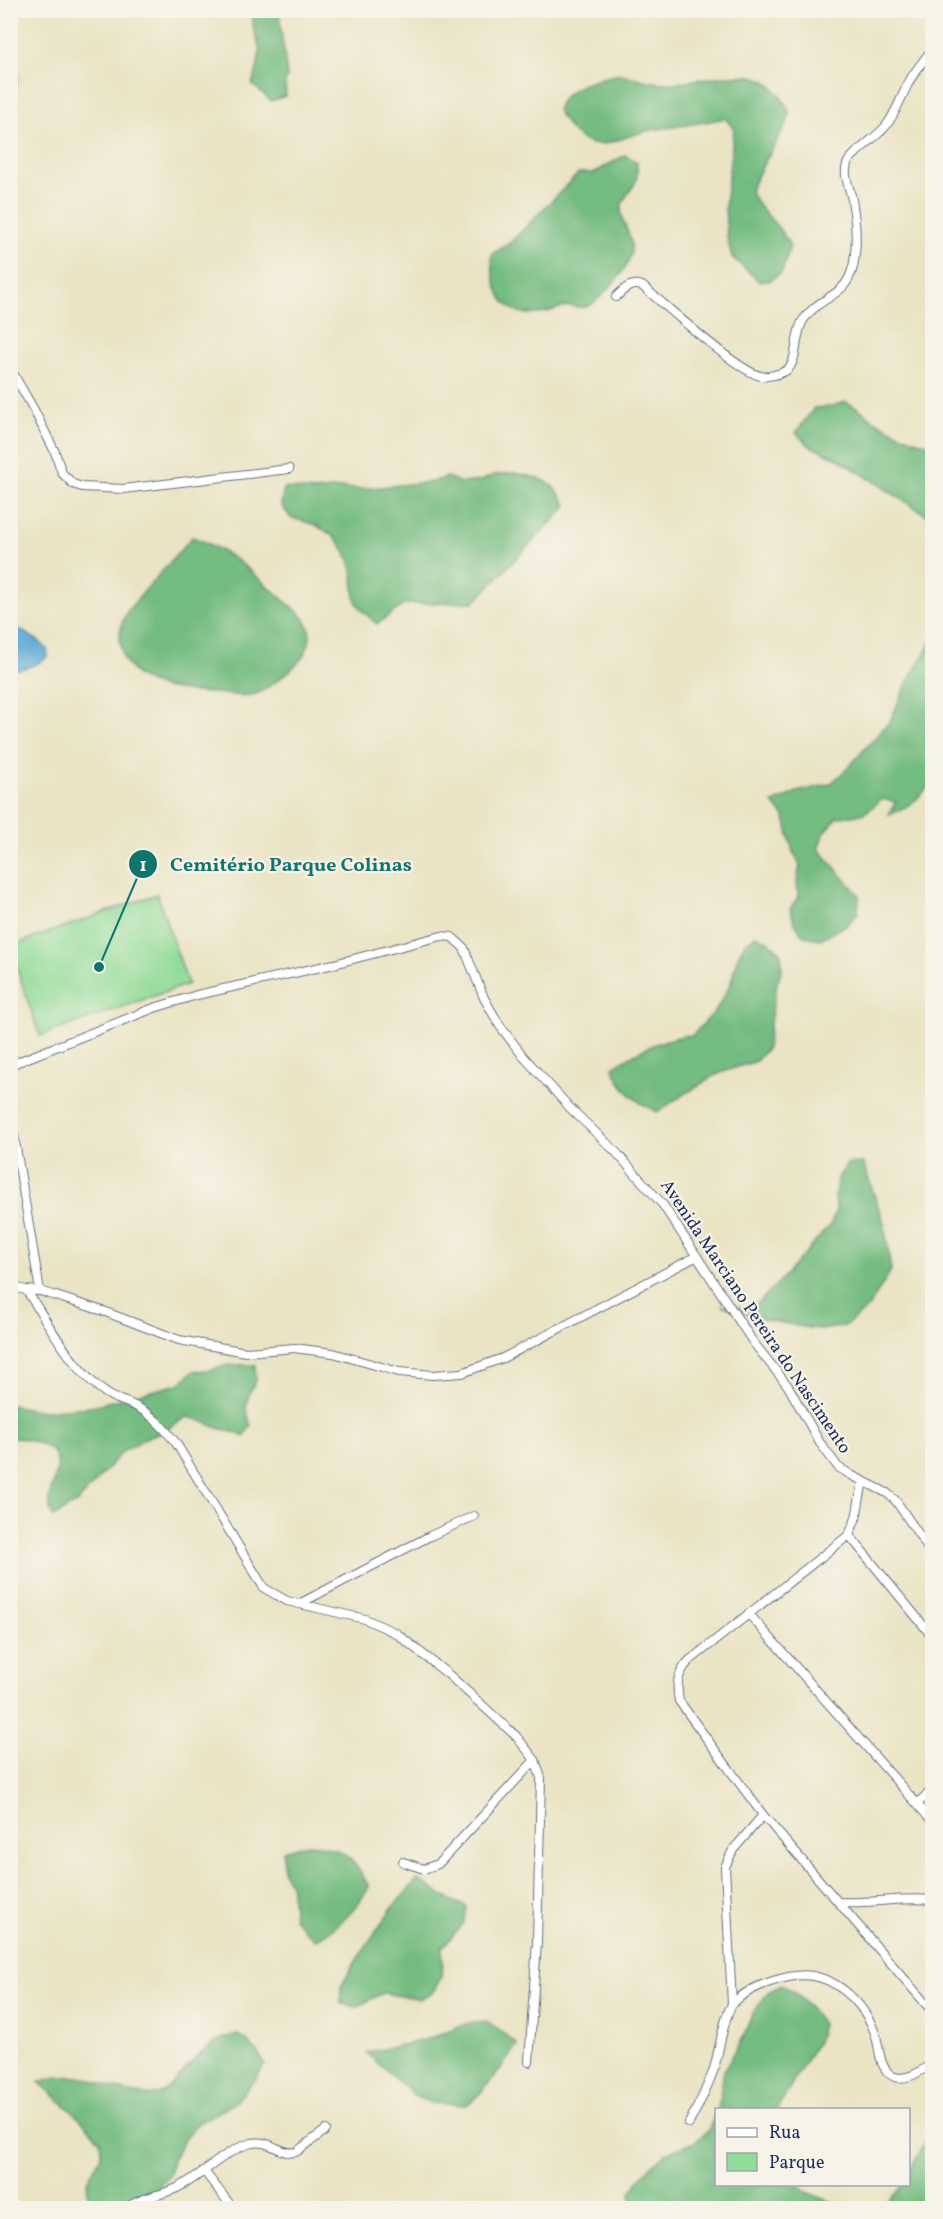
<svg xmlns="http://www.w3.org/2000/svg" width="943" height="2219" font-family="Vollkorn,serif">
	<rect width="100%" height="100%" fill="#f7f3e8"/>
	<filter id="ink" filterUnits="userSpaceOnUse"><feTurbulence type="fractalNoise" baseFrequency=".0167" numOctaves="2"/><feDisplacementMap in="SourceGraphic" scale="12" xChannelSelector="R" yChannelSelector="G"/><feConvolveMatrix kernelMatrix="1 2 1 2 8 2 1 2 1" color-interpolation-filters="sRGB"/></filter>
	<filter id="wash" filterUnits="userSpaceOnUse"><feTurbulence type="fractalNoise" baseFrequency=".008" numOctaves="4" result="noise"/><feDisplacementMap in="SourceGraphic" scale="24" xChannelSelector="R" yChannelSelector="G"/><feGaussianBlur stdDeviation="1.35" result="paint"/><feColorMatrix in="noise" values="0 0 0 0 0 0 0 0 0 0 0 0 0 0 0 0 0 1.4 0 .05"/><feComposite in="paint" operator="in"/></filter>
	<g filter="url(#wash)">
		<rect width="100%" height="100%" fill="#eae4c4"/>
		<path fill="#91dc98" stroke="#56867b" stroke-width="1.5" d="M157,894L188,984L40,1036L11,951V946Z"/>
		<path fill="#74bc80" stroke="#48766f" stroke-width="1.5" d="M249,11H279L287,78L285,81L286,96L271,101L252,84L257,70L260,50Z
			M10,40L18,75L11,125H10Z
			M622,74C638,79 655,84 672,83C693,81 741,71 759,78C773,83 786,102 790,115C779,142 761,164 750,191C760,212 780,224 790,246L782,272L769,281H759L732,257L727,238L725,206L734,129L725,118C703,123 680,126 657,129C610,136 590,168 557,110C559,106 561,100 564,97C578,83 603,77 622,74Z
			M625,155L637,162C637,168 638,175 636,181C633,189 624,196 622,205C617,225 640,237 628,262C622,274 600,301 588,306C582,309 575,306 569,306C557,308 546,314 533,314C500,315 491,281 492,254L510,243L579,173H594Z
			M845,402C861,408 861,412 874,420C892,431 912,441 932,445V517L925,514L837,458L810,446L796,433L814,408L829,407Z
			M514,473C544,479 551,478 567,506L474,602L405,604L377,624C370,618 361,611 357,603C353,596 354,583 353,575C347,540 325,525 291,518L281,505L284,488L315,491L341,488L359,489L431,482L447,477L461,483L481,481L494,475Z
			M192,537C230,550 253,573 282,599C289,605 301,613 305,620C322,648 290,672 271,685C265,688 261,693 255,694C241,698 229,694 215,693C181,692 128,689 121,648C118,633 121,622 129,609Z
			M932,641V782C919,798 909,808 889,814L896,802L881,799C865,816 860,816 838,817L825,832L818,848L859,895L858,913L847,925L820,939L804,936L795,924L790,909L798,897L797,881L800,865L793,852L785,818L773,803L797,792L830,784L845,771L890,721L909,679Z
			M756,935L769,942L781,953L782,969L777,983L771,1015L767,1048L756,1061L725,1071L712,1077L672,1102L658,1112C639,1105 619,1088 613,1067C637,1051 664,1037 693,1035L716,1010L730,986L738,956L745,943Z
			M863,1163L884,1223L891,1270L869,1307L845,1326L827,1329L809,1328L762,1319L721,1305L753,1308L783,1278L831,1224L836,1210L835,1194L838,1178L847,1164Z
			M229,1365H255L256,1381L249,1393L246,1409L251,1425L244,1437C232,1430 226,1431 215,1427C203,1422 201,1419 187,1417L162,1432L147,1437L122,1452L78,1502L53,1517C52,1513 49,1508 49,1504C46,1485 76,1457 38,1443C29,1440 20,1437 11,1438V1405L43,1411L88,1407L179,1384L194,1371L210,1370Z
			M307,1844C340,1845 355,1858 369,1887C356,1910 339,1928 315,1940L303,1929L294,1918L290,1884L283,1871V1851Z
			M417,1880C428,1884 434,1890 443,1896C451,1901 459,1904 467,1907L464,1923L442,1948L443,1964L440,1980L433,1992L419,1999L383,1993L356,2007L341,2004V1986L356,1961L392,1908Z
			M782,1985C800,1995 811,2007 822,2024L817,2042L777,2109H718L724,2071L744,2036L751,2016L769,1991Z
			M486,2021L517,2044C503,2067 488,2088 467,2105L431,2103L415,2096L367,2053C387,2047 408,2045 427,2039C450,2032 460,2022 486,2021Z
			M236,2034L248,2041L265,2063L258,2076L236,2101L224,2109L198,2123L187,2135L172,2160L169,2176L140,2208H94L88,2196L87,2181L101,2156L100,2140L77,2116L39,2082C53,2077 69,2075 84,2078C105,2082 140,2102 161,2093C170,2089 178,2078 184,2071C199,2054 214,2040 236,2034Z
			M716,2113V2184L798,2185L806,2192L848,2208H632L631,2193L638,2181L651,2166L666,2153L695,2142L708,2131Z
			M932,2129V2208H882L903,2185L908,2184L909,2172Z"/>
		<path fill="#5ca9d5" stroke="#3c6c9a" stroke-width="1.5" d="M15,627L39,641L47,649L48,656C39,665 24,670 11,670V628Z"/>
	</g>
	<g filter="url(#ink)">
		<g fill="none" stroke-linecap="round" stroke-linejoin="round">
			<defs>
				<path id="street" d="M616,297C624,289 631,282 642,286C665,304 738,372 761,376C769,377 781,374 787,370C799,360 794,332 804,319C824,291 851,300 855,254C857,236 855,217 852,200C850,188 843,176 847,164C850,155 878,136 886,126C896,113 901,97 909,82C915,70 925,60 932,49
					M10,368L34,410L55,452L62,473L73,484L82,487L123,489L289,469
					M10,1065L154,1008L197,995L334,964L441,936L452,937L464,948L484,998L500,1026L523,1056L570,1108L615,1151L663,1205L753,1342L788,1386L820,1443L838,1467L851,1475L887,1493L896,1501L932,1554
					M10,1112L40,1291
					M10,1286L26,1290
					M863,1481L856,1518L849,1535L689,1661C677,1674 676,1684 679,1701L763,1815L932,2011
					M849,1535L932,1636
					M299,1604L430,1536L474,1516
					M749,1614L932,1821
					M918,1803L932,1790
					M403,1862L424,1869L438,1864L535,1760
					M839,1902C870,1904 901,1897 932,1900
					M732,2004L725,1867L733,1850L763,1815
					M529,2062L537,1942L541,1778L535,1760L516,1736L449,1675L396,1633L365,1619L287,1601L264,1588L176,1443C164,1428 153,1415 135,1406C120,1399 113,1400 98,1387C68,1362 48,1322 26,1290L40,1291L103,1311L179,1340L246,1352L294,1348L333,1353L399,1372L433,1375L462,1373L503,1358L697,1256
					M689,2123C699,2105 707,2088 714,2069C718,2055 725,2012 733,2003C750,1986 794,1970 818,1977C844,1984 866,2008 875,2033C880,2046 878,2071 895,2077C908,2081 922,2070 932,2064
					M204,2171L232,2207L235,2208
					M126,2208C141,2197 160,2196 177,2188C203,2176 224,2150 252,2143C270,2139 282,2156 296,2152L326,2130"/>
			</defs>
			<use href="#street" stroke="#636e82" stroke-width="10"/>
			<use href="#street" stroke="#fff" stroke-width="8"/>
		</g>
	</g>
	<g text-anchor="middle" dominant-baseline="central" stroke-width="4.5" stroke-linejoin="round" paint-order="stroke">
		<g font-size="18" fill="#1b2f5e" stroke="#f7f3e8">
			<text transform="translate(755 1317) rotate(56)">Avenida Marciano Pereira do Nascimento</text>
		</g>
	</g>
	<path fill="none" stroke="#0f766e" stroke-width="2" d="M99 967L143 864"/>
	<g fill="#0f766e" stroke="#f7f3e8" stroke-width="2">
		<circle cx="99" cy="967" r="6"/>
		<circle cx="143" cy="864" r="15"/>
	</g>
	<g font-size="18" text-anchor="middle" font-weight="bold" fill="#fff">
		<text x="143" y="871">1</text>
	</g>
	<g font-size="20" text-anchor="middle" font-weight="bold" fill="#0f766e" stroke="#f7f3e8" stroke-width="4.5" stroke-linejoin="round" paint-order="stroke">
		<text x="291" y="871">Cemitério Parque Colinas</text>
	</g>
	<rect width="943" height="2219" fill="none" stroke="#f7f3e8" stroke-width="36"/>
	<rect x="715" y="2108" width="195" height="78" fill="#f7f3e8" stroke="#9fa5b1" stroke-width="1.5"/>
	<rect x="727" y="2128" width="30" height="9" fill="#ffffff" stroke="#9fa5b1" stroke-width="1.5"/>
	<text x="769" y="2138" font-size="18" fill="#1b2f5e">Rua</text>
	<rect x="727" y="2153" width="30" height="18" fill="#91dc98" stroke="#9fa5b1" stroke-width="1.5"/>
	<text x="769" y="2168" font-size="18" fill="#1b2f5e">Parque</text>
</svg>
